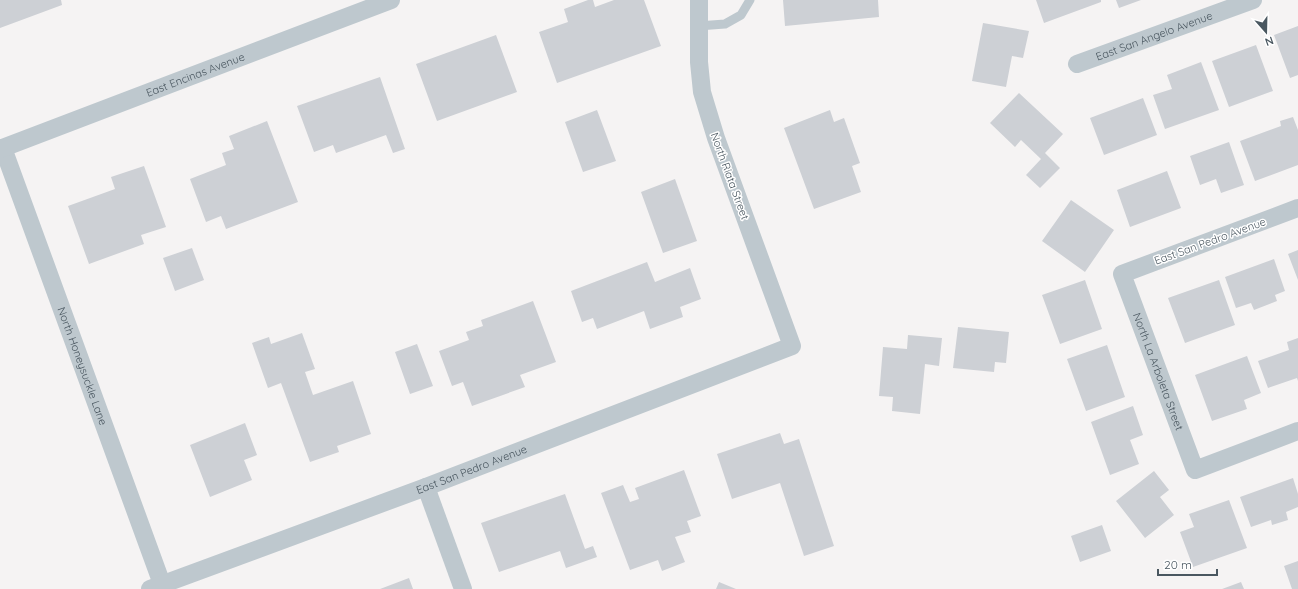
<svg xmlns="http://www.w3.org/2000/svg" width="1298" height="589" font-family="Quicksand,sans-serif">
	<rect width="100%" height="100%" fill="#f5f3f3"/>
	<path fill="#cdd0d5" d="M0,0H61L62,5L0,28Z
		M588,0H593L595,7L614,0H644L661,46L557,83L539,32L568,22L564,9Z
		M783,0H878L879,17L785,26Z
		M1036,0H1101V2L1044,23Z
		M1116,0H1141L1119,8Z
		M983,23L1029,31L1023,58L1012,56L1006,87L972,81Z
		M1298,26V75L1290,78L1274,35Z
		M496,35L517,92L437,121L416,64Z
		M1256,45L1273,91L1229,107L1212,61Z
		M1201,62L1219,110L1165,129L1153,95L1172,89L1167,75Z
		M380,77L405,149L393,153L386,135L336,153L333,145L314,152L297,106Z
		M1019,93L1063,134L1045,153L1060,168L1040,188L1026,175L1041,159L1021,140L1015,147L990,123Z
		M1143,98L1157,135L1104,155L1090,118Z
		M597,110L616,161L583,172L565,122Z
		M830,110L834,122L844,118L860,163L852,166L861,192L814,209L784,128Z
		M1293,117L1298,130V165L1255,181L1240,141L1281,126L1280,121Z
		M267,121L298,202L226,229L221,216L206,222L190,179L226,165L222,153L234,149L229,136Z
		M1229,142L1244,185L1221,193L1216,179L1200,185L1190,156Z
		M144,166L166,227L141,235L144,244L89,264L68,206L115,189L111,177Z
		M1167,171L1181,208L1130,227L1117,190Z
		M675,179L697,241L663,253L641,192Z
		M1071,200L1114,230L1085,272L1042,241Z
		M192,248L204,280L175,291L163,258Z
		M1298,250V280L1288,254Z
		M1274,259L1285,291L1275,295L1277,301L1254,310L1251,303L1236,308L1225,277Z
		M647,262L655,282L690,268L701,299L680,307L683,317L650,329L644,311L597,329L593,318L582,322L571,291Z
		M1085,280L1102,329L1060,344L1042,295Z
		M1219,280L1235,325L1185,343L1168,298Z
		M533,301L556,362L520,375L525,387L472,406L463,382L452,386L439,351L469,340L466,332L483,326L481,320Z
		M958,327L1009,332L1006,363L995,362L994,372L953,368Z
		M302,333L315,369L305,372L313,395L353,381L371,434L337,446L339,452L310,462L281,383L268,388L252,343L269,337L271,344Z
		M908,335L942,338L939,366L925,364L920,414L892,411L893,397L879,396L883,347L907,349Z
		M1298,338V381L1297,378L1268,388L1258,361L1289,350L1287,342Z
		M417,344L433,386L410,394L395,352Z
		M1107,345L1125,397L1086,411L1067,359Z
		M1247,356L1261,393L1244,400L1247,409L1212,421L1195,375Z
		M1133,406L1143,435L1130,440L1139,464L1110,475L1091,422Z
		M245,423L257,455L244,460L252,480L210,497L190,445Z
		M780,433L784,444L799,439L834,546L804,556L780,483L732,499L717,454Z
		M684,470L701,516L687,521L691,532L675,537L685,562L662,571L658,560L630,570L601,493L623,485L630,502L639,499L635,488Z
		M1154,471L1169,490L1160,497L1174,515L1145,538L1116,501Z
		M1293,478L1298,494V507L1286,512L1288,520L1272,525L1271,520L1251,527L1240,497Z
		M565,494L585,549L593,546L597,557L566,568L560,551L499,572L481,523Z
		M1229,500L1247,548L1193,567L1180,532L1194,527L1189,514Z
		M1102,525L1111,551L1080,562L1071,536Z
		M1298,561V589H1292L1284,566Z
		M409,578L413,589H380Z
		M719,582L736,589H716Z
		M1241,582L1244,589H1222Z"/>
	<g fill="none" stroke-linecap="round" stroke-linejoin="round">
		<path stroke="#bec8ce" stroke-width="9" d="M698,26L725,24L741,15L750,0"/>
		<g stroke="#bec8ce" stroke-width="18">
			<path id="s1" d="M1077,64L1253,0"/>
			<path id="s2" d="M3,148L162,584"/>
			<path id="s3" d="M0,149L391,0"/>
			<path id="s4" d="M1298,208L1122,274L1195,470L1298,431"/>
			<path d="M426,487L463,589"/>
			<path id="s5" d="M150,589L426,487L792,346L716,138L702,92L699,62V0"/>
		</g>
	</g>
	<g text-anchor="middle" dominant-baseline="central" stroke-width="3" stroke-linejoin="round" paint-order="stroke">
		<g font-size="11" fill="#4a5760" stroke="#fff">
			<text stroke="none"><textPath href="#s1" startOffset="82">East San Angelo Avenue</textPath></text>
			<text stroke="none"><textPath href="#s3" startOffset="209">East Encinas Avenue</textPath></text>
			<text transform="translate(730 176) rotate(70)">North Riata Street</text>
			<text transform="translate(1210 241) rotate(-20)">East San Pedro Avenue</text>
			<text stroke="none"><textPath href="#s2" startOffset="232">North Honeysuckle Lane</textPath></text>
			<text stroke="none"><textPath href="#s4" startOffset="292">North La Arboleta Street</textPath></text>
			<text stroke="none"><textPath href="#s5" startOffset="343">East San Pedro Avenue</textPath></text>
		</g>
	</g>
	<g transform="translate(1266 32) rotate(160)" stroke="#ffffff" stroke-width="3" paint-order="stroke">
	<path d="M0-3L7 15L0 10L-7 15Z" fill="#4a5760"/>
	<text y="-6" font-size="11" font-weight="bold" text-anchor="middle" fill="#4a5760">N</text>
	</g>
	<path d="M1158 569v6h59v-6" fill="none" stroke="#4a5760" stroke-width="2"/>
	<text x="1164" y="569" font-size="12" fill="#4a5760" stroke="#ffffff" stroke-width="3" paint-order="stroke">20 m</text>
</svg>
